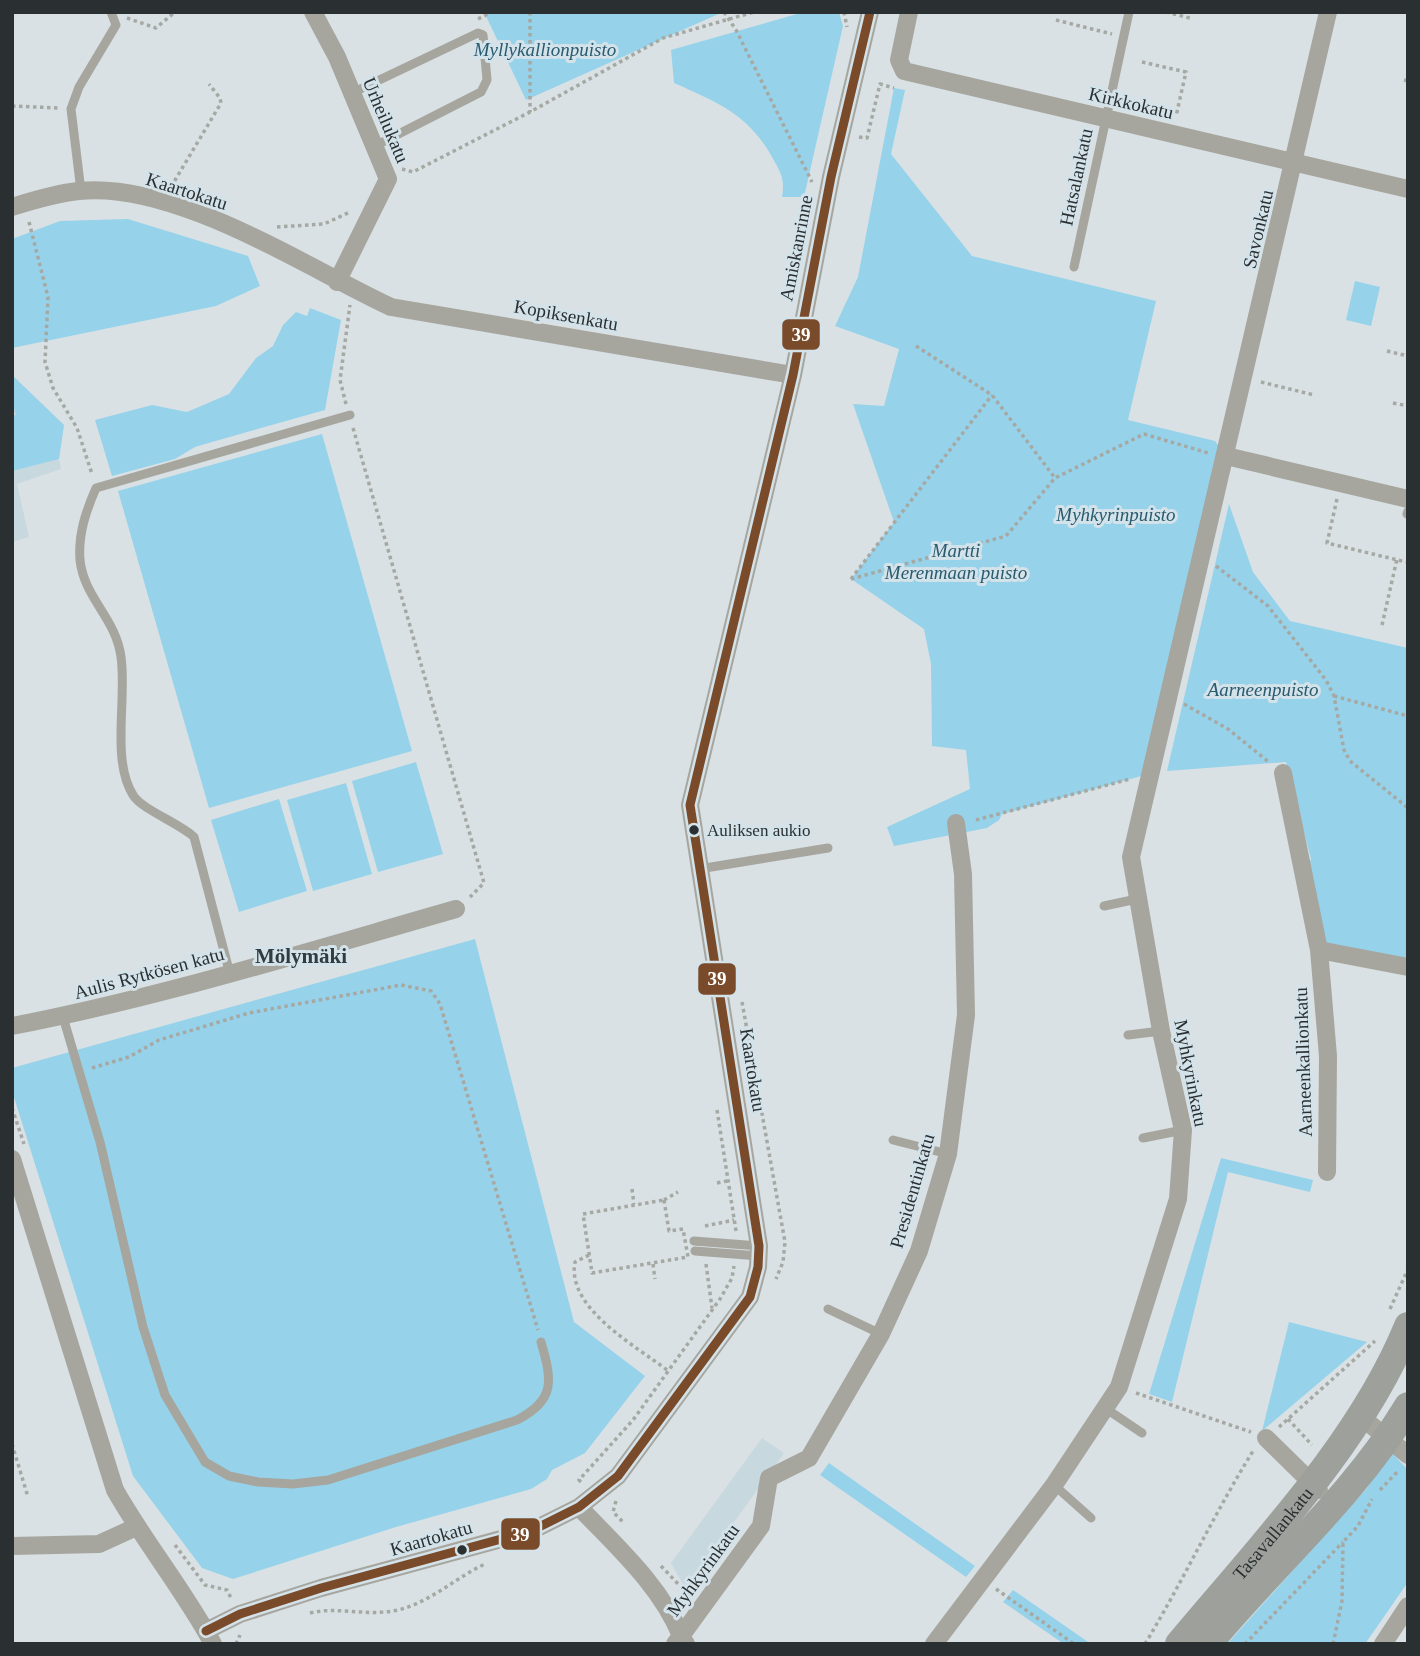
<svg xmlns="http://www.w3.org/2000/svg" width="1420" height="1656" font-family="'Times New Roman',serif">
	<rect width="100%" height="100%" fill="#d9e1e4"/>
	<path fill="#c8d8df" d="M12,375L64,425L59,459L61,469L17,484L29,537L12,542Z
		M762,1438L784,1453L687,1587L684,1586L671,1563Z"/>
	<path fill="#96d3eb" d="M484,12H723L526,100Z
		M804,12H839L843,26L804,197H782C785,179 781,173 772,157C749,115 717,102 674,83L671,50Z
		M894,88L905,90L891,154L972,256L1156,301L1128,420L1215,441L1226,456L1149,774L1002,814L999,820L987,828L894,846L887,827L970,789L966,750L932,746L931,664L924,629L851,579L894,522L853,404L884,406L899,349L835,326L858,277Z
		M128,219L248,256L260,286L216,306L12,348V239L60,221Z
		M1355,281L1380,287L1371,326L1346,320Z
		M310,308L341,320L325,410L219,440L195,447L175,459L112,476L95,420L152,405L187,412L229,394L256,358L273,346L283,325L296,312L307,316Z
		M12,375L64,425L59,459L12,471V416L16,415L12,402Z
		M322,434L412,751L209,808L118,491Z
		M1229,504L1253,572L1290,621L1408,648V967L1319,950L1305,874L1311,859L1286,762L1167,771Z
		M416,762L443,854L378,872L352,781Z
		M346,783L372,874L313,891L287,800Z
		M279,799L307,891L239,912L211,820Z
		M475,939L574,1322L645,1376L585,1453L552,1470L547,1479L531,1489L396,1527L233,1579L202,1568L133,1476L12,1091V1068Z
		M1221,1158L1313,1180L1310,1192L1228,1172L1172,1402L1149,1394Z
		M1289,1322L1367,1342L1262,1431Z
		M1391,1452L1408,1470V1582L1365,1644H1227L1367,1488Z
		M829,1463L975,1566L966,1577L820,1475Z
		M1013,1590L1091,1644H1064L1003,1602Z"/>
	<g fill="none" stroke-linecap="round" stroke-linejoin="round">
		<path stroke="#a6a8a3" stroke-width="3.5" stroke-dasharray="3.5 3.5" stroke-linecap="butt" d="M530,12V112
			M724,12L736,30L812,182
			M844,12L847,27
			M1166,12L1190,18
			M127,18L156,28L175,12
			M478,19L492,12
			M1056,20L1112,34
			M1142,62L1186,72L1176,116
			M1404,80L1408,81
			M12,106L59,108
			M859,137L867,138L880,84L894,88
			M402,169L413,172L530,112L663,38L754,12
			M171,187L221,103L220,98L209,84
			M29,222L48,297L45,362L53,388L77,428L92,474
			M277,227L324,224L350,212
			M916,346L992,395L1055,478
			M1387,351L1408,356
			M1261,382L1314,395
			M1393,403L1408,406
			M346,404L340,380L350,305
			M353,428L484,883L470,897
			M1337,499L1327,543L1406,562
			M1216,566L1268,606L1326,680L1334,696L1344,750L1350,761L1408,808
			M851,579L1006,536L1055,478L1144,434L1208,453
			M851,579L992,395
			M1382,625L1397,559
			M1334,696L1408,716
			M1184,704L1228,729L1270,763
			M976,820L1130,779
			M742,1002L785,1242L783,1262L776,1279
			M92,1068L129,1057L159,1040L249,1013L401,985L431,991L440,1004L538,1330
			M12,1108L24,1144
			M717,1110L736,1231
			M717,1183L727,1181
			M632,1189L634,1204
			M664,1200L669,1231L683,1229L688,1257L592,1273L583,1214Z
			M664,1200L678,1192
			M705,1226L734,1220
			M589,1255L575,1262C566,1308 636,1346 667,1370
			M653,1264L655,1279
			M706,1264L712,1308
			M1390,1309L1408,1269
			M1136,1393L1251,1432
			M1288,1419L1312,1445
			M1279,1427L1375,1341
			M12,1444L28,1497
			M581,1482L579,1480L633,1420L720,1299L732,1278L734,1266
			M1380,1490L1399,1470
			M616,1501L613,1512L624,1523
			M175,1545L205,1585L227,1590L232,1600
			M661,1566L682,1588L686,1598
			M996,1589L1074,1644
			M310,1613C338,1606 367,1617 398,1610C431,1602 455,1578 485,1564
			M236,1644L240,1635
			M1145,1644C1183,1581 1214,1514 1253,1451
			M1245,1644L1343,1542
			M1333,1644L1342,1601L1343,1542L1358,1526L1372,1499"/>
		<path stroke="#a6a69f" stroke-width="9" d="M352,93L478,33L483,35L487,80L481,92L375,146
			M81,191L71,109L79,87L116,25L111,12
			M1074,267L1129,12
			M1407,514L1408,511
			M699,869L828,848
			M1104,906L1137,899
			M230,974L194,837C179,823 141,809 133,795C111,760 127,699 121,657C116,618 84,598 80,560C78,534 86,511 96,488L350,415
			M63,1017L100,1142L143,1327L165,1395L205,1462L229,1476L258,1482L293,1484L328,1480L517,1420C556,1400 552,1380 541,1342
			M1128,1035L1161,1031
			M1143,1138L1183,1130
			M893,1140L948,1154
			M694,1241L759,1246
			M695,1251L759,1256
			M828,1309L881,1334
			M1105,1408L1142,1433
			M1054,1485L1091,1518"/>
		<path stroke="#a6a69f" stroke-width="18" d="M313,12L337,57L388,179L337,282
			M909,12L899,60L904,71L1408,189
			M12,207C34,200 57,193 79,191C176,181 305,267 391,307L793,375
			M1226,456L1408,499
			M1283,773L1319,950L1408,967
			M1319,950L1328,1056L1327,1172
			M12,1026C162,997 309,951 456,909
			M12,1159L115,1490C145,1543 184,1590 213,1644
			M1360,1416L1408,1455
			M1266,1438L1319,1490
			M579,1507C616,1546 661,1586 681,1636L675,1644
			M12,1546L99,1544L136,1527
			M206,1631L240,1614L321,1588L531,1531L579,1507L618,1476L750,1297L758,1267L759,1246L690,805L793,375L831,177L870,12
			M686,1644L681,1636L761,1526L769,1478L809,1458L881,1334L919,1251L948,1154L966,1015L963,874L956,823
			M934,1644L1054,1485L1119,1387L1178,1199L1183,1130L1161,1031L1131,857L1328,12
			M1383,1644L1408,1606"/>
		<g stroke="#9ea19b" stroke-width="28">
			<path id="s1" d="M1179,1644C1259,1548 1361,1442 1408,1326"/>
			<path d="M1208,1644C1274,1564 1354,1496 1408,1406"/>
		</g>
		<defs>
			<path id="bus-1" d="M206,1631L240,1614L321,1588L531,1531L579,1507L618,1476L750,1297L758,1267L759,1246L690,805L793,375L831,177L870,12"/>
		</defs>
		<use href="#bus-1" stroke="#d4e2e9" stroke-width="14"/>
		<use href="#bus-1" stroke="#7a4b2a" stroke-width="9"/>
	</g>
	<g fill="#2a3032" stroke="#d4e2e9" stroke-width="2.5">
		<circle cx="694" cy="830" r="6"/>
		<circle cx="462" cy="1550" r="6"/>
	</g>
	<g text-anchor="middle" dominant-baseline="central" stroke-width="6" stroke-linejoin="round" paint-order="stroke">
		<g font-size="17" fill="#2a3032" stroke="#d4e2e9" text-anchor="start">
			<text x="707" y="830">Auliksen aukio</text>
		</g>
		<g font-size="19" font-style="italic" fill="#295b6f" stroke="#d4e2e9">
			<text x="545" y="49">Myllykallionpuisto</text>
			<text x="1116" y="514">Myhkyrinpuisto</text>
			<text x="956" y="550">Martti<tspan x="956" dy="22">Merenmaan puisto</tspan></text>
			<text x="1263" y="689">Aarneenpuisto</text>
		</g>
		<g font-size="19" fill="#2a3032" stroke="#d4e2e9">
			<text transform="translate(1131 103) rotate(13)">Kirkkokatu</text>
			<text transform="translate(386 120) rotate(67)">Urheilukatu</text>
			<text transform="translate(1076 177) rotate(-78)">Hatsalankatu</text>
			<text transform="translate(187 191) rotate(18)">Kaartokatu</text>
			<text transform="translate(1258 229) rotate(-77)">Savonkatu</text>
			<text transform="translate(796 248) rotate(-79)">Amiskanrinne</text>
			<text transform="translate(566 315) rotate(10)">Kopiksenkatu</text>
			<text transform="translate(149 973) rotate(-15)">Aulis Rytkösen katu</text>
			<text transform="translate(1303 1062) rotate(-92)">Aarneenkallionkatu</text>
			<text transform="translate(753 1070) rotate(81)">Kaartokatu</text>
			<text transform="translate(1191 1073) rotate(79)">Myhkyrinkatu</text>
			<text transform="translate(912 1191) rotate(-74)">Presidentinkatu</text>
			<text stroke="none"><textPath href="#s1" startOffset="145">Tasavallankatu</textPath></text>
			<text transform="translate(431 1538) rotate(-16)">Kaartokatu</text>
			<text transform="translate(703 1570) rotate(-54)">Myhkyrinkatu</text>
		</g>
		<g font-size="21" font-weight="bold" fill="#303c41" stroke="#d4e2e9">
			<text x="301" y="956">Mölymäki</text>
		</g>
	</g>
	<g stroke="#d4e2e9" stroke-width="2.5">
		<rect x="781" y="318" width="40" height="33" rx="7" fill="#7a4b2a"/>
		<rect x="697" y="962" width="40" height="34" rx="7" fill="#7a4b2a"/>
		<rect x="500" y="1517" width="41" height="34" rx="7" fill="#7a4b2a"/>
	</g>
	<g font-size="19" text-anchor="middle" font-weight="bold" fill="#fff">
		<text x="801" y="341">39</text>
		<text x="717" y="985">39</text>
		<text x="520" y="1541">39</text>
	</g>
	<rect width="1420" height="1656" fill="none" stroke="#2a3032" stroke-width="28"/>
</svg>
